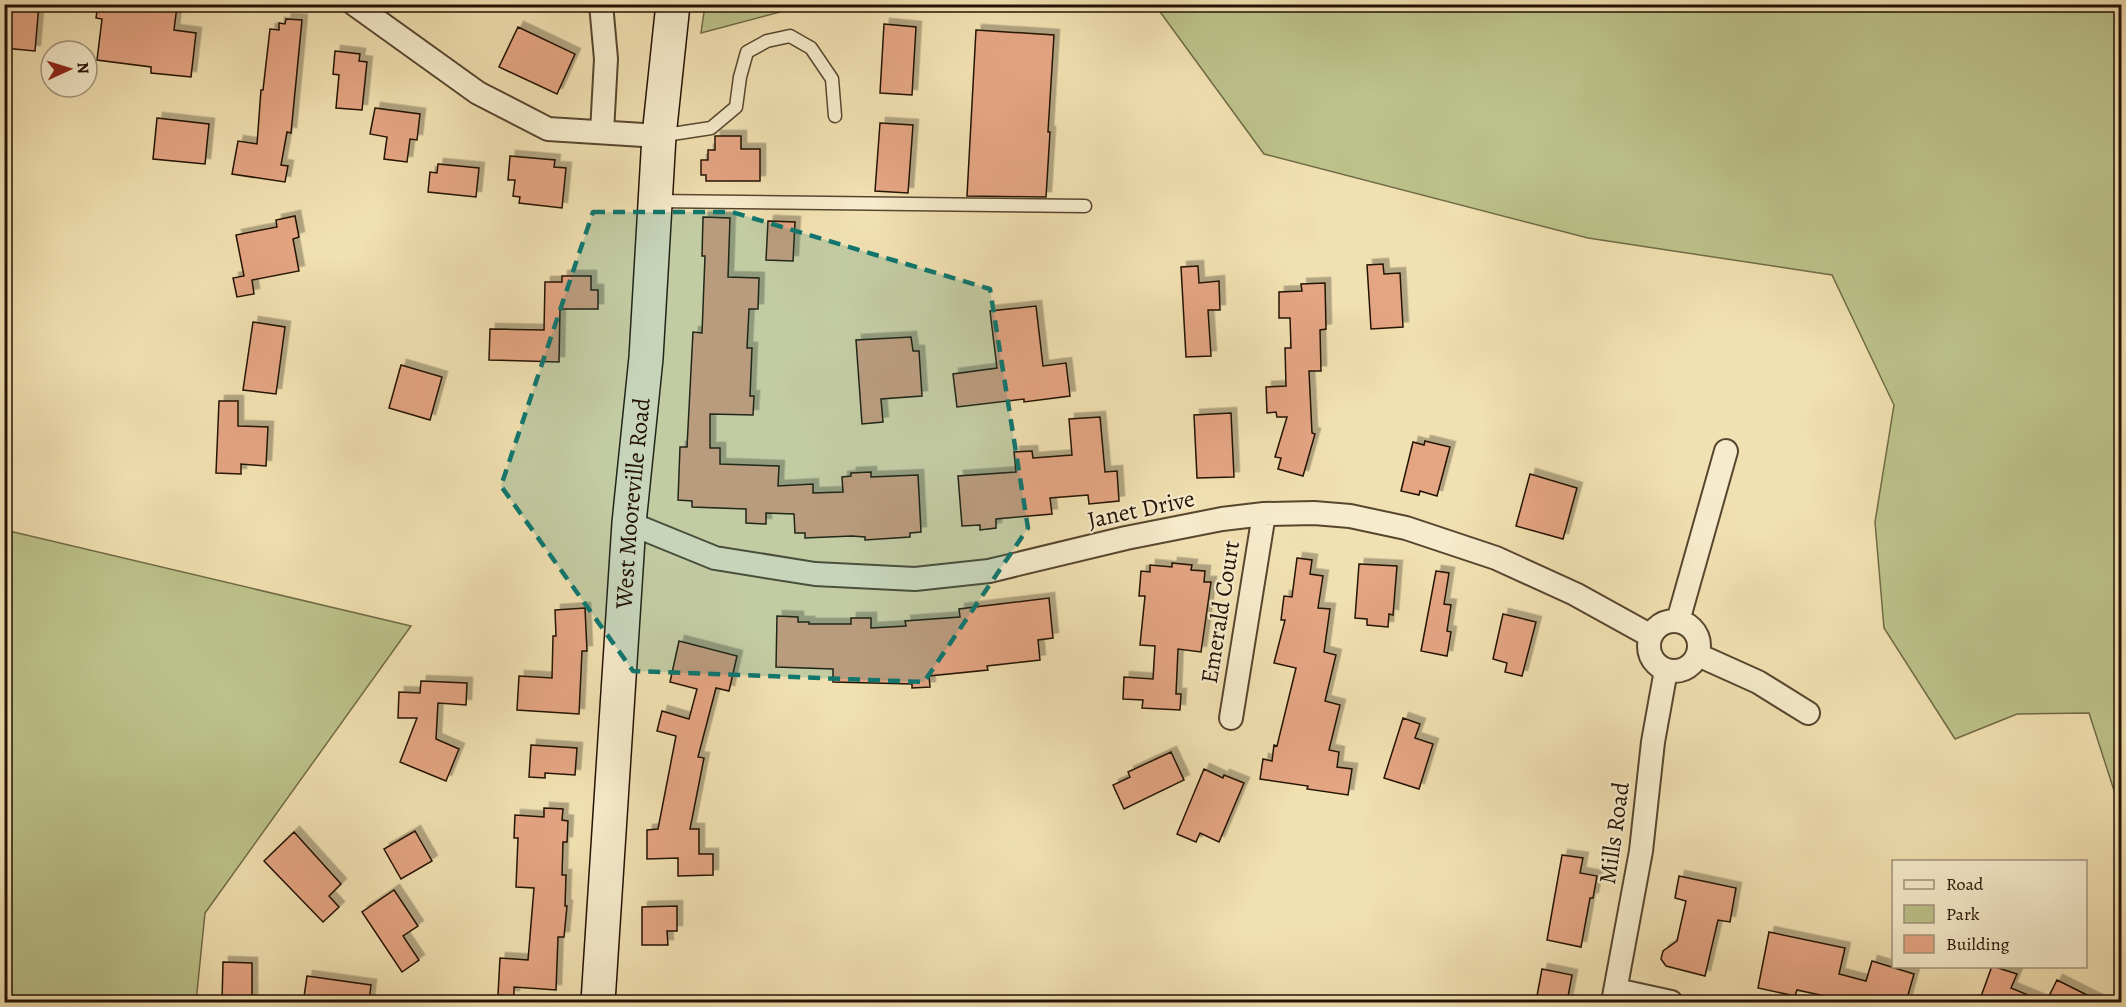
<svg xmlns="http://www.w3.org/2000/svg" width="2126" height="1007" font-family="Alegreya,serif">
	<defs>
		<filter id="shadow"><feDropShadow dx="5.5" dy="-5.5" stdDeviation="0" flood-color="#0004"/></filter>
	</defs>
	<rect width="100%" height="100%" fill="#f1e0b1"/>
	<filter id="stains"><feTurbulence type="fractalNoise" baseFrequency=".00333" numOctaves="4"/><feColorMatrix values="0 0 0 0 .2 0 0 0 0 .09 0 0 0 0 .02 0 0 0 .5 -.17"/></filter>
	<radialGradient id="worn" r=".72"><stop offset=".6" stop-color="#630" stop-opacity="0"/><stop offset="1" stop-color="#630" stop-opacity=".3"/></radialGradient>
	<path fill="#bcc28a" stroke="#706a47" stroke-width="1.5" d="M705,5V4L806,5L701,33Z
		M1155,5H2121V812L2089,713L2017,714L1955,739L1884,628L1875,522L1894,405L1832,275L1588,238L1264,154Z
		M5,530L411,626L205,913L196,1002H5Z"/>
	<path fill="#e4a583" stroke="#241204" stroke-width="1.5" filter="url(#shadow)" d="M4,4H39L35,51L4,48Z
		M98,4L177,6L174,30L196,33L191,77L151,73V67L97,60L102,19L96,18Z
		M286,19L302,20L291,133L287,132L281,165L288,166L285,182L232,174L238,141L257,144L261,90H263L270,29L279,30V23L285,24Z
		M884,24L916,27L912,95L880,93Z
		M518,27L575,54L557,94L499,67Z
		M976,30L1054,35L1048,132H1050L1046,197L967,196Z
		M335,51L360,54L359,61L367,62L362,110L336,108L339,75L333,74Z
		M375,108L420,114L417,140L410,139L407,162L384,159L387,137L370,134Z
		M157,118L209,124L205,164L153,159Z
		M880,123L913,125L908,193L875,191Z
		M715,136H741V149H760V181H706V175H701V160H708V150H715Z
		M510,156L555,160L554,167L566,168L562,208L519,203L520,197L513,196L515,180H508Z
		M438,164L479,168L476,197L428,192L430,172L437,173Z
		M295,216L299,237L293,239L299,271L252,280L254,294L237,297L233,278L244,276L236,235L277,227L276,220Z
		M703,217L730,218L728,277L759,278L758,309H749L747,348H752L750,396H754L753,415L710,414V448H720V464L779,466L778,486L813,484V493L843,492L842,477L851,476V473L871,472V477L918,475L921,532L910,533V537L865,540V537L852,536L805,538V533H795L794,514L766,513V524L746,523V509L692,507V501L678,500L680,447H687L693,332L702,333L705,256H702Z
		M768,221L795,222L793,261L766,260Z
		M1383,264L1384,274L1400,273L1403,327L1371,329L1367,265Z
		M1198,266L1199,283L1219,281L1220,310H1208L1211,356L1186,357L1181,267Z
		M562,276H591V290H598V309H560L559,362L489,360L490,329L544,330L545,282H562Z
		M1325,283L1326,329L1320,330L1321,371H1309L1312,433L1315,434L1303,476L1278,469L1281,458L1275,457L1287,417H1277L1276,412L1267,413L1266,387L1286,386L1285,348H1291L1290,318H1279V292L1302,291L1301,284Z
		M1036,306L1043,366L1066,363L1070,396L1024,402V399L957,407L953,374L997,368L990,311Z
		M253,322L285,327L276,394L243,390Z
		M911,337L913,351H919L922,396L881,399L883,422L862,424L856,340Z
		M401,365L442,377L430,420L389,408Z
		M219,401H238V426L268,427L266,466L241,464V474L216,473Z
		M1231,413L1234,477L1197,478L1194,415Z
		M1100,417L1105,472L1117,471L1119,501L1089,504L1088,495L1050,498L1052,514L996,519V528L980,530V525L962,526L958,476L1016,472L1014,452L1032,451L1033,458L1072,455L1069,419Z
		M1425,441L1450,447L1437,496L1420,491L1419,495L1401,491L1413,442L1424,445Z
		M1530,474L1577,488L1563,539L1516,526Z
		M1297,558L1312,560L1310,574L1323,576L1318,608L1330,609L1324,652L1336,655L1325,701L1340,705L1329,750L1339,752L1337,767L1352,769L1348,795L1307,789L1308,786L1260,779L1263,759L1272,761L1274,745L1277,746L1296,668L1274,663L1285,620H1281L1284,596L1292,597Z
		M1172,563L1192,565L1191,570L1205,571L1204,582H1211L1201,652L1178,649L1176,694H1181L1180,710L1142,708L1143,700L1123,699L1124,677L1153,679L1155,646L1140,645L1145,596H1139L1141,571L1150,572V565L1172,567Z
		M1359,564L1397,566L1393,615L1389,614L1388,627L1367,625V619L1355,618Z
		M1436,571L1449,573L1444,604L1451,605L1447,631L1451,632L1447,656L1421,651Z
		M1049,598L1053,638L1038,640L1040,660L987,666L988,670L929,676L930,687L912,688V684L833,682V669L776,667L777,616L798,617V622H809V624H851V618H871V628L906,626L905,621L960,617L959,609Z
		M585,608L587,651H582L579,714L517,710L519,676L552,678L553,636H556L555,610Z
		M1503,614L1536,622L1522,676L1505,672L1507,663L1493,659Z
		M679,641L737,656L729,691L716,688L698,757L704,758L690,829H699V854H713V875L678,876V858L647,859V830L658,829L676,736L657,731L662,711L689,719L697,689L670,682Z
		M421,681L467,683L466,705L438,703L436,739L459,749L446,781L400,762L417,718H398L399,692L420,693Z
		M1403,718L1420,724L1415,738L1433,744L1419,789L1384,778Z
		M531,745L577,748L575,775L545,773V778L529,777Z
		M1171,752L1184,780L1124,809L1113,785L1130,777L1128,772Z
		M1204,769L1223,778L1224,775L1244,783L1219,842L1200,833L1196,842L1177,834Z
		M544,808L563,809L562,820L568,821L567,842H563L562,875H566L565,906H567L564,937H558L556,990L514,987V996L498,995L500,958L528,960L534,888L516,887L518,838H514L515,815L544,817Z
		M415,831L432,861L401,879L384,849Z
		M294,832L341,884L329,896L339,907L323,922L264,861Z
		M1562,855L1583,858L1580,873L1597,876L1593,898H1590L1581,947L1547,940Z
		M1679,876L1736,888L1730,922L1718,920L1705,976L1666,966L1661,959L1663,951L1677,941L1686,901L1675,898Z
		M394,890L418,926L403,936L419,960L402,972L362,912Z
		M677,906V931H667L668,945H642V907Z
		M1769,932L1845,948L1839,974L1866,981L1872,961L1914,974L1906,1002H1852L1797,990L1795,996L1758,988Z
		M223,962L252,963V1002H222Z
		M1992,966L2017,974L2011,988L2045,1002H1979Z
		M1542,969L1572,975L1567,1002L1537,996Z
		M307,976L371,985L369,1002H328V1001L304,997Z
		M2057,980L2101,1002H2046Z"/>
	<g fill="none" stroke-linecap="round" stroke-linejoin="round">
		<defs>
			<path id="service" d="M659,136L711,128L736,107L740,77L747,52L767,41L790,36L811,48L832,79L835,116
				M655,201L1085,206"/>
			<path id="minor" d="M354,4L478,93L548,129L659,136
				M601,4L606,59L602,132
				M629,523L715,558L815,574L915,579L989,571L1126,538L1222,519L1264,514L1314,513L1350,516L1406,528L1496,558L1575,594L1651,636
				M1649 646a25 25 0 1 1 50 0a25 25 0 1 1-50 0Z
				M1678,621L1726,451
				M1698,655L1758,682L1808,713
				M1231,718L1264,514
				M1616,990L1671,1002
				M1613,1002L1641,851L1653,742L1666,670"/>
			<g id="secondary">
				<path id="s1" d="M598,1002L629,523L646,358L659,136L673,4"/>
			</g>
		</defs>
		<use href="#service" stroke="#57462f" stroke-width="15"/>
		<use href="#minor" stroke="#57462f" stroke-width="26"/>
		<use href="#secondary" stroke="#241204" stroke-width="36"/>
		<use href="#service" stroke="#f6ebcc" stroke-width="12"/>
		<use href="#minor" stroke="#f6ebcc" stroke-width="22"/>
		<use href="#secondary" stroke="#f6ebcc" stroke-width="33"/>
	</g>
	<path fill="#0f766e" fill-opacity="0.2" stroke="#0f766e" stroke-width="4.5" stroke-dasharray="12 8" stroke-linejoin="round" d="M593,212H732L990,289L1028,528L924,682L633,671L501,486Z"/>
	<g text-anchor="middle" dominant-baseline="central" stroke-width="4.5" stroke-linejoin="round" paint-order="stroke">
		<g font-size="24" fill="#241204" stroke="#f6ebcc">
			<text stroke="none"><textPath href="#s1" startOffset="500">West Mooreville Road</textPath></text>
			<text transform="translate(1141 509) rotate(-12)">Janet Drive</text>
			<text transform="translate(1220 612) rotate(-81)">Emerald Court</text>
			<text transform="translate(1614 833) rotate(-82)">Mills Road</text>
		</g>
	</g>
	<rect width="2126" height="1007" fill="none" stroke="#f1e0b1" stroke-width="24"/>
	<rect x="6" y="6" width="2114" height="995" fill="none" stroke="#241204" stroke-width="3"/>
	<rect x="12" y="12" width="2102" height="983" fill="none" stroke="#241204" stroke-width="1.5"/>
	<rect x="1892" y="860" width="195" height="108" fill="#f6ebcc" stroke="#a2947c" stroke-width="1.5"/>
	<rect x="1904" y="880" width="30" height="9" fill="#f6ebcc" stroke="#a2947c" stroke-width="1.5"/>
	<text x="1946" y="890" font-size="18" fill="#241204">Road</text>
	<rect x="1904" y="905" width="30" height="18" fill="#bcc28a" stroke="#a2947c" stroke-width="1.5"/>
	<text x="1946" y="920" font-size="18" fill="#241204">Park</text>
	<rect x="1904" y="935" width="30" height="18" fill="#e4a583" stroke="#a2947c" stroke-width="1.5"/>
	<text x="1946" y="950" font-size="18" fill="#241204">Building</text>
	<g transform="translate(69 69) rotate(86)"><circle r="28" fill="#f6ebcc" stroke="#a2947c" stroke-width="1.5"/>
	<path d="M0-4.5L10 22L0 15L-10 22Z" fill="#8f2418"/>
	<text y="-9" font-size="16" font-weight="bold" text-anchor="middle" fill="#241204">N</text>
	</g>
	<rect width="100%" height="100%" filter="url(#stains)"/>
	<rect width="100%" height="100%" fill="url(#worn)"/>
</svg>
